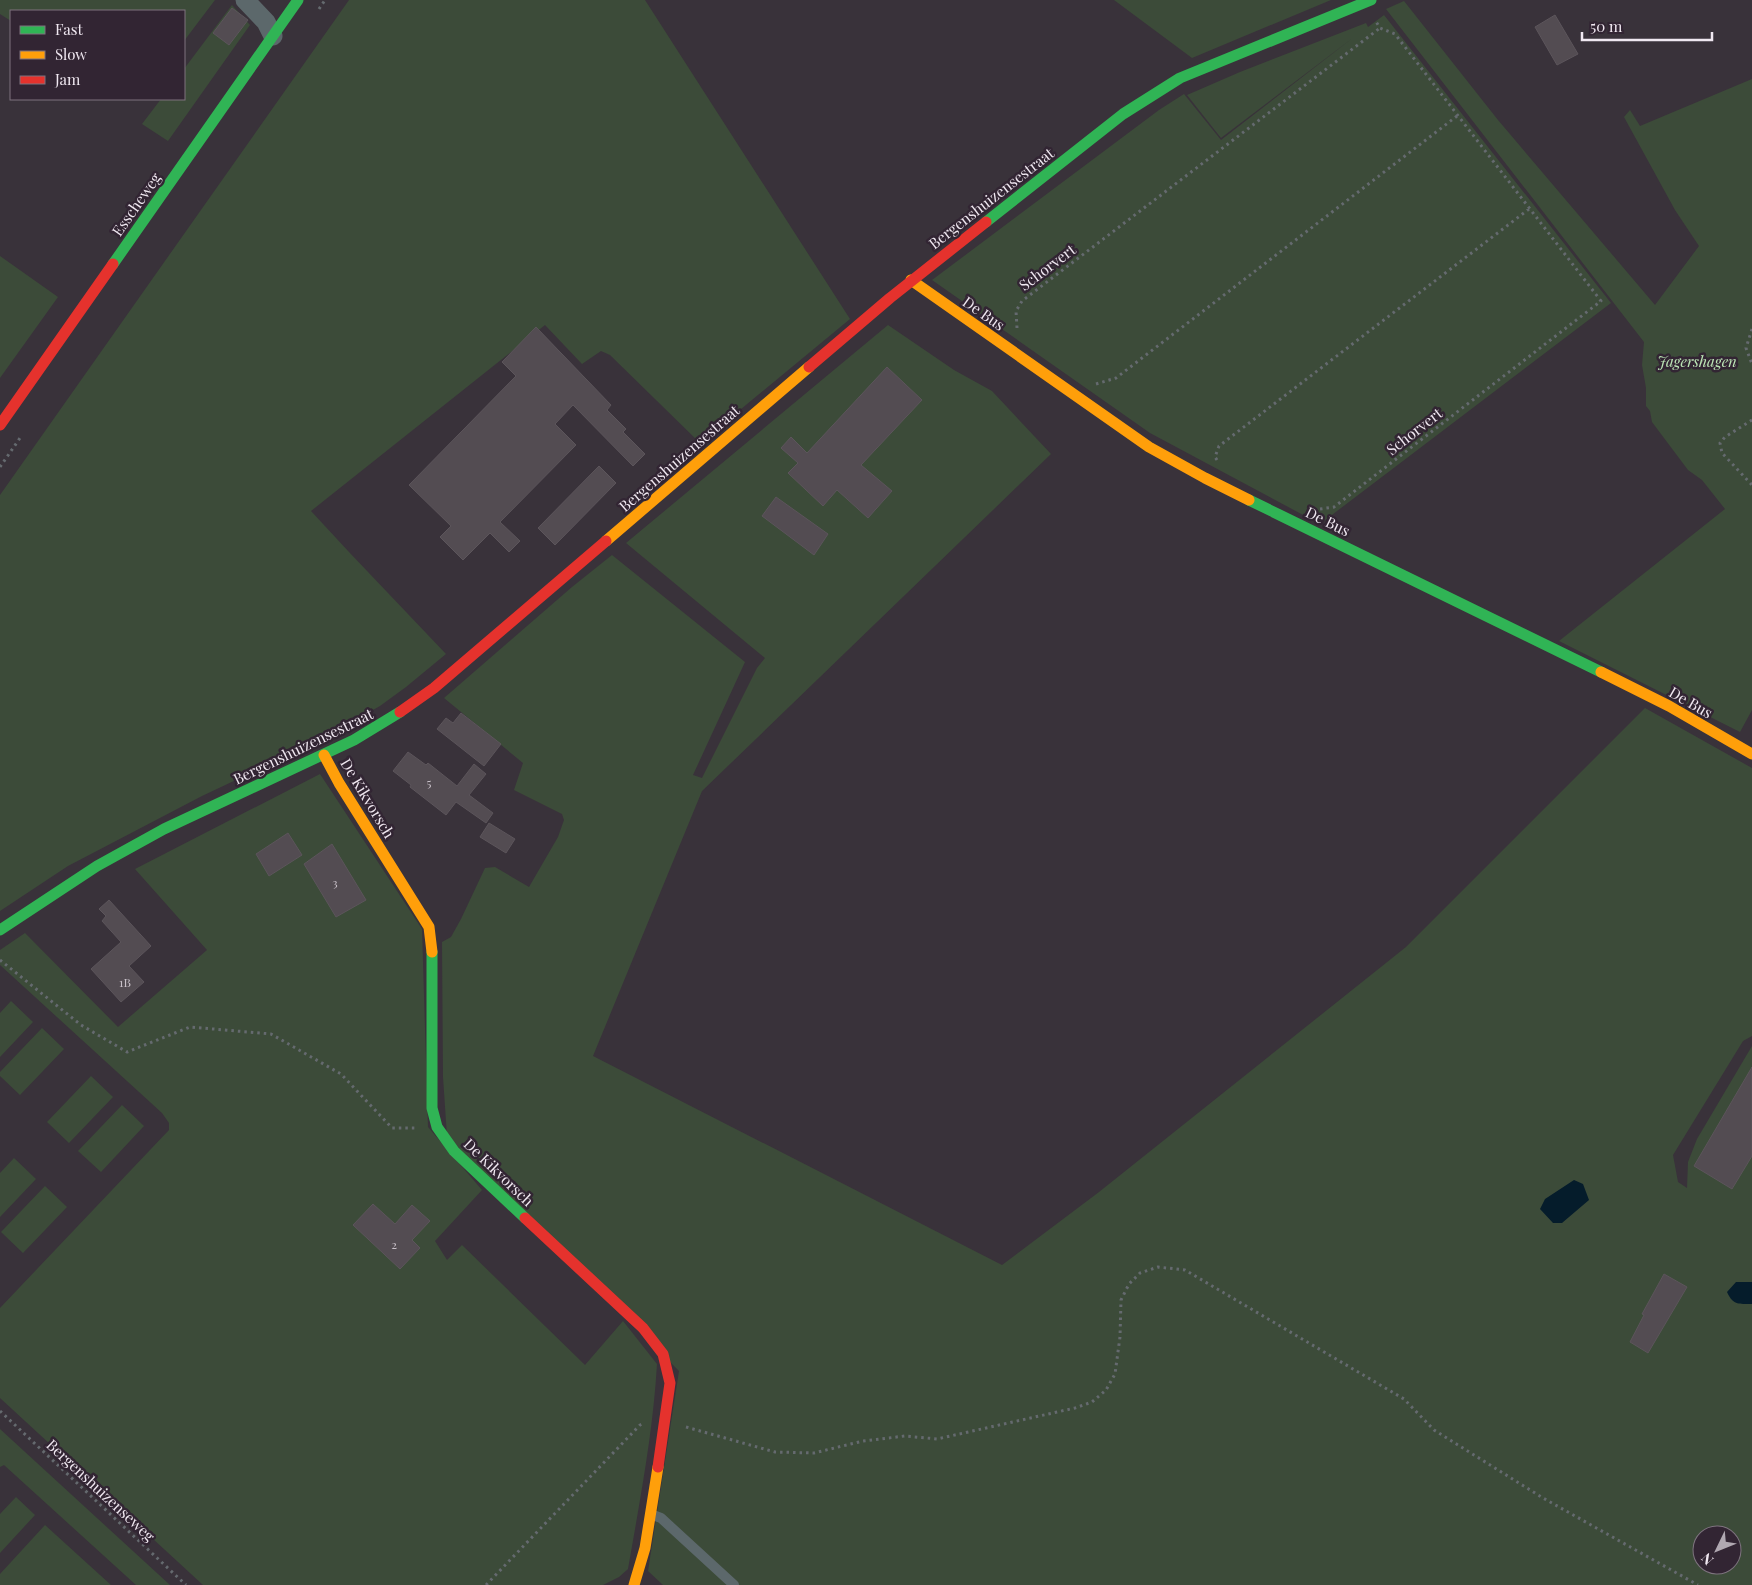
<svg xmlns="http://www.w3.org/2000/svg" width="1752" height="1585" font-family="'Playfair Display',serif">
	<rect width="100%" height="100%" fill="#39323a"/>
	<path fill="#3c4b39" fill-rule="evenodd" d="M0,0H215L184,41V11H11V21L0,14Z
		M349,0H645L850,319L700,443L610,355L601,351L582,364L545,325L311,511L349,552L446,654L406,687L380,706L314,743L202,796L68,866L0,911V495Z
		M1114,0H1331L1192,58Z
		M1404,1L1498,120L1655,305L1699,246L1675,210L1624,117L1630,110L1640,126L1752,79V710L1740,732L1559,641L1725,509L1702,480L1688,470L1652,422L1650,411L1646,406V388L1642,365L1644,342L1386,9Z
		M232,5L250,25L168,141L142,124L161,99H184V69Z
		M1384,15L1611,303L1320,524L1150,433L932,280L1159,110L1184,94L1221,140L1354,37L1221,138L1187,95L1240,72L1366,23L1368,27Z
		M0,256L58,297L0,378Z
		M888,325L954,370L992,391L1051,454L702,791L593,1056L1002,1265L1099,1192L1406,947L1645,708L1752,768V1036L1743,1041L1673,1155L1678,1182L1687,1188L1688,1162L1697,1139L1752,1046V1585H663L648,1571L679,1371L447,1136L443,1077L442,942L451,937L461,919L485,868L495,867L529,887L558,837L564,820L562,814L514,790L523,763L444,698L572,587L612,555L745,662L693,775L702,778L757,668L765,658L626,543ZM1702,1535H1732V1565H1702Z
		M320,774L422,929L428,1127L482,1190L435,1241L447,1260L462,1245L585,1365L623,1321L657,1364C653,1433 640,1500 628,1569L619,1577L603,1585H203L0,1398V1308L169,1130V1123L162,1113L0,965V950L25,933L118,1027L207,950L135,869Z
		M11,1001L33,1022L0,1057V1013Z
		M42,1028L64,1049L20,1095L0,1076V1072Z
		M91,1076L113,1097L69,1143L47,1122Z
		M122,1105L144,1126L101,1172L78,1151Z
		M14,1158L36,1179L0,1217V1173Z
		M45,1186L67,1207L23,1253L1,1232Z
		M0,1429L170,1585H136L4,1465L0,1467Z
		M16,1497L35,1515L0,1553V1514Z
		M45,1525L111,1585H0V1574Z"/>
	<path fill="#051c2b" d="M1574,1180L1583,1184L1589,1200L1562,1223H1553L1540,1209L1545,1199Z
		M1736,1282H1752V1304C1738,1304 1733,1305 1727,1292Z"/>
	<path fill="#534c52" stroke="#5c555b" d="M232,8L248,20L229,45L213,33Z
		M1555,15L1578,54L1557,65L1535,27Z
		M536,327L611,405L607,410L626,429L623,432L645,454L633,466L573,405L555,424L576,445L500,522L520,541L509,552L490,533L463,560L440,537L451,526L409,485L516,376L502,362Z
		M887,367L922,400L861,465L892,491L868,518L837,490L823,506L788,473L798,463L781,448L791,437L807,453Z
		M599,466L616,483L555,545L538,528Z
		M776,497L828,534L814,555L762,516Z
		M461,713L501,744L484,766L437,729L446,718L453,723Z
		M408,752L426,765L428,763L457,786L474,764L486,774L469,795L493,813L486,823L456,802L446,815L410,787L411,785L393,771Z
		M489,823L515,839L506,853L480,837Z
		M288,833L302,855L269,876L256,854Z
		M332,844L366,900L336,917L304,864Z
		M109,900L151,946L129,966L144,982L121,1002L91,969L121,942L102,921L106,916L99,909Z
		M1752,1067V1156L1732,1189L1694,1166Z
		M373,1204L395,1224L412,1205L430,1221L412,1240L420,1248L400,1269L353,1225Z
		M1664,1274L1687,1287L1648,1353L1630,1342L1644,1315L1642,1314Z"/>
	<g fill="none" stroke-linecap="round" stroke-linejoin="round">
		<path stroke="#656a6f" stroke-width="3" stroke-dasharray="2.5 4" stroke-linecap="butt" d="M319,9L325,0
			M1017,328L1016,311L1022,301L1380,28
			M1752,329L1746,348L1752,364
			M1096,384L1116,378L1457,116
			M1752,420L1725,437L1720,443L1722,453L1752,485
			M1217,460L1215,457L1219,446L1529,209
			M0,467L20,438
			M1320,509L1334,507L1601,301L1395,34L1380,28L1375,20
			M0,960L81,1025L127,1052L190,1027L271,1034L341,1074L392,1128H416
			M0,1411L186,1585
			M686,1427L775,1452L814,1453L863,1441L905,1436L937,1439L1075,1408L1092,1402L1106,1390L1115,1374L1120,1337L1121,1300L1129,1284L1140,1273L1158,1267L1185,1270L1404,1399L1434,1430L1543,1498L1698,1585
			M486,1585L640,1425L644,1423"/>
		<path stroke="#5c686b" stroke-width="10" d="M653,1515L661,1518L734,1585"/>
		<path stroke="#5c686b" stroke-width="19" d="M245,0L266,22L273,36"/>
		<path stroke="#30b455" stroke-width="11" d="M986,222L1123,114L1180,78L1371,0
			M113,264L298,0
			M1249,500L1601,672
			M0,930L97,866L164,829L354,740L400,712
			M432,952V1108L437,1127L454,1151L525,1218"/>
		<path stroke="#ff9f0a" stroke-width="11" d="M911,280L1149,447L1205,478L1249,500
			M606,541L809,367
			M1601,672L1669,706L1752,754
			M324,755L339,783L429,927L432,952
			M634,1585L645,1548L658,1467"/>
		<path stroke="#e5322d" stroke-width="11" d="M809,367L890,298L986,222
			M0,425L113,264
			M400,712L434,688L606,541
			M525,1218L643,1328L663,1354L670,1383L658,1467"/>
	</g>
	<g text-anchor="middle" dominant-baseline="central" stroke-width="5" stroke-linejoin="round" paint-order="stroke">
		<g font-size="12" fill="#c9c1c9">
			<text x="429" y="782">5</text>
			<text x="335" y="882">3</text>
			<text x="125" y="982">1B</text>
			<text x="394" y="1244">2</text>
		</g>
		<g font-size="15" fill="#f0e8f1" stroke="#322533">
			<text transform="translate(991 198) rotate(-38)">Bergenshuizensestraat</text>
			<text transform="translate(136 204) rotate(-55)">Esscheweg</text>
			<text transform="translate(1047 267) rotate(-37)">Schorvert</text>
			<text transform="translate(984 313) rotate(35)">De Bus</text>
			<text transform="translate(1414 431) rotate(-38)">Schorvert</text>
			<text transform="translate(679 458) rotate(-41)">Bergenshuizensestraat</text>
			<text transform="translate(1328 521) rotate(26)">De Bus</text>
			<text transform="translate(1691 702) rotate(30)">De Bus</text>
			<text transform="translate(303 746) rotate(-26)">Bergenshuizensestraat</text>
			<text transform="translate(368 798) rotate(59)">De Kikvorsch</text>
			<text transform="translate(499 1172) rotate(44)">De Kikvorsch</text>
			<text transform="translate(101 1490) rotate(43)">Bergenshuizenseweg</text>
		</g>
		<g font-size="15" font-style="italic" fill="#bce6b6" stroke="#322533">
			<text x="1697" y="361">Jagershagen</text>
		</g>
	</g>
	<rect x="10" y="10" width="175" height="90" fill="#322533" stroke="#7e737f"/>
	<rect x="20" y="26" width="25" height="8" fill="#30b455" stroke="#7e737f"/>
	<text x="55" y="35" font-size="15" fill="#f0e8f1">Fast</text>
	<rect x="20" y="51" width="25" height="8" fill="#ff9f0a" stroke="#7e737f"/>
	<text x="55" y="60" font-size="15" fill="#f0e8f1">Slow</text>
	<rect x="20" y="76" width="25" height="8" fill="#e5322d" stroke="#7e737f"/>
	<text x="55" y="85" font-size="15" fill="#f0e8f1">Jam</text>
	<g transform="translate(1717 1550) rotate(227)"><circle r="24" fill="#322533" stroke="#7e737f"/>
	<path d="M0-4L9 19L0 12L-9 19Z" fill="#b0a8b1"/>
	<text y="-8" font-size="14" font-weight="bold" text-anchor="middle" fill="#f0e8f1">N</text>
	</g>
	<path d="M1582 32v8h130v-8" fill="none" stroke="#f0e8f1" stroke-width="2.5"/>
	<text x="1590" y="32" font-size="15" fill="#f0e8f1" stroke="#322533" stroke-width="4" paint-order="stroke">50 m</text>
</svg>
